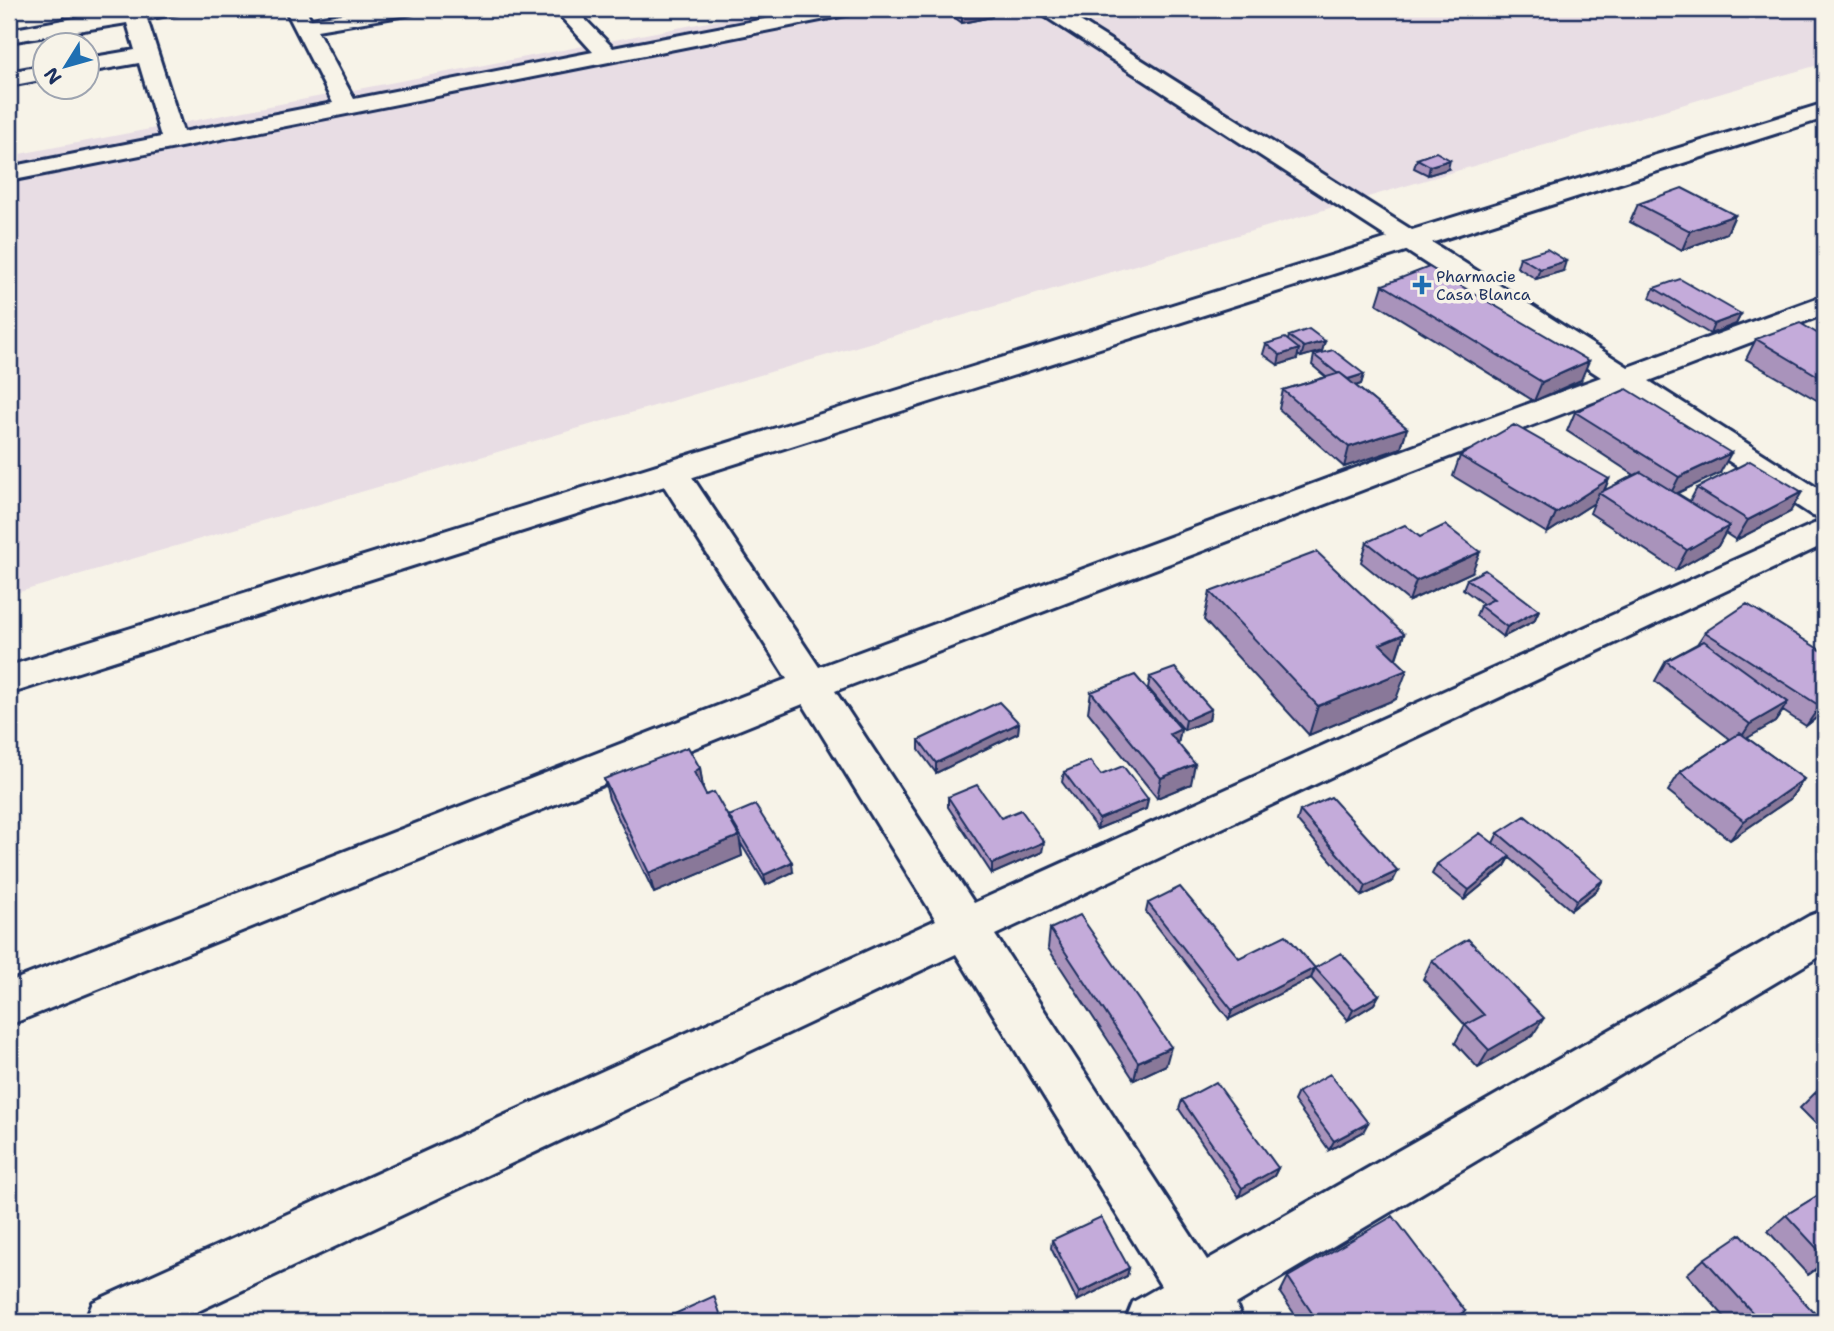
<svg xmlns="http://www.w3.org/2000/svg" width="1834" height="1331" font-family="'Shantell Sans',sans-serif">
	<rect width="100%" height="100%" fill="#f7f3e8"/>
	<filter id="ink" filterUnits="userSpaceOnUse"><feTurbulence type="fractalNoise" baseFrequency=".0143" numOctaves="2"/><feDisplacementMap in="SourceGraphic" scale="14" xChannelSelector="R" yChannelSelector="G"/><feConvolveMatrix kernelMatrix="1 2 1 2 8 2 1 2 1" color-interpolation-filters="sRGB"/></filter>
	<g filter="url(#ink)">
		<path fill="#e8dde4" d="M776,9H1825V63L9,595V156Z"/>
		<g fill="none" stroke-linecap="round" stroke-linejoin="round">
			<defs>
				<path id="minor" d="M123,9H181L178,13L147,19L183,132L333,103L285,9H305L311,19L370,9H416L413,13L406,15L317,30L354,99L593,52L554,9H575L613,48L816,9H856L853,13L846,15L9,181V167L161,137L139,63L88,72V58L135,50L127,23L9,42V30Z
					M46,65V79L9,86V72Z
					M1409,232L1419,234L1628,367L1825,295V314L1649,381L1825,493V544L995,935L1207,1260L1809,916L1825,910V953L1236,1304L1243,1322H1125L1133,1302L1161,1286L956,954L175,1322H85L93,1302L936,920L803,704L9,1025V982L787,679L655,472L660,465L672,462L684,465L819,667L1601,377L1399,246L1396,240L1399,234ZM1622,391L1813,516L1825,519L974,903L835,691Z"/>
				<path id="tertiary" d="M1037,9H1061L1412,230L1825,103V118L9,694V666L1388,238L1040,13Z"/>
			</defs>
			<use href="#minor" stroke="#1b2f5e" stroke-width="6"/>
			<use href="#tertiary" stroke="#1b2f5e" stroke-width="6"/>
			<use href="#minor" fill="#f7f3e8" fill-rule="evenodd"/>
			<use href="#tertiary" fill="#f7f3e8" fill-rule="evenodd"/>
		</g>
		<path fill="#a993bb" stroke="#1b2f5e" stroke-width="2" d="M947,9H993L992,17L962,23L947,12Z
			M1417,159L1448,169L1428,175L1414,168Z
			M1638,204L1735,215L1727,233L1682,250L1630,222Z
			M1520,257L1563,271L1536,279L1517,267Z
			M1383,285L1581,380L1534,401L1377,304Z
			M1654,288L1741,314L1736,324L1710,334L1650,298Z
			M1825,315V325L1821,322Z
			M1289,336L1325,341L1322,351L1301,357L1298,355L1297,359L1278,365L1263,354L1266,344L1288,340Z
			M1825,338V400L1820,402L1746,359L1756,339Z
			M1314,355L1364,374L1361,384L1356,386L1407,428L1401,448L1344,467L1279,409L1283,390L1326,377L1312,365Z
			M1575,412L1720,473L1677,493L1690,501L1697,488L1790,512L1736,540L1725,533L1718,546L1676,570L1590,513L1594,503L1547,533L1453,476L1460,456L1609,479L1604,491L1634,475L1567,431Z
			M1367,542L1472,572L1409,601L1361,562Z
			M1467,579L1539,610L1534,621L1503,637L1476,616L1480,606L1483,604L1463,589Z
			M1210,592L1404,634L1396,659V699L1309,735L1204,620Z
			M1705,632L1825,653V711L1806,726L1783,711L1775,722L1747,738L1804,779L1790,799L1730,840L1668,791L1680,772L1730,739L1655,681L1666,661L1697,644Z
			M1150,677L1211,709L1209,720L1184,730L1148,688Z
			M1091,692L1181,729L1178,744L1191,784L1157,798L1088,712Z
			M1019,723L1018,733L936,773L919,750V740Z
			M700,768L703,788L706,795L729,819V816L793,872L766,885L740,842L742,856L654,893L609,799L604,779Z
			M1064,772L1148,799L1146,809L1097,829L1062,782Z
			M948,797L1001,818L1042,852L992,874L948,807Z
			M1300,811L1393,881L1362,896L1297,821Z
			M1825,816V829L1818,825Z
			M1498,833L1597,890L1571,910L1510,858L1505,866L1464,900L1432,874L1437,864L1493,843Z
			M1148,903L1239,958L1315,968L1311,978L1229,1019L1146,912Z
			M1050,929L1166,1065L1134,1080L1048,948Z
			M1432,960L1532,1036L1478,1068L1455,1043L1465,1025L1423,979Z
			M1315,968L1379,995L1374,1004L1348,1020L1311,978Z
			M1825,1086V1133L1800,1108L1818,1090Z
			M1298,1092L1363,1132L1329,1150L1294,1101Z
			M1182,1100L1278,1168L1274,1176L1239,1197L1179,1109Z
			M1825,1191V1263L1808,1275L1768,1231L1786,1215Z
			M1052,1240L1129,1268L1127,1276L1077,1301L1051,1248Z
			M1704,1259L1823,1322H1729L1687,1274Z
			M1288,1277L1465,1311L1456,1322H1300L1280,1293Z"/>
		<path fill="#897899" stroke="#1b2f5e" stroke-width="2" d="M9,9H15L9,10L14,24L9,25Z
			M68,9H84L86,15L65,18L62,10Z
			M993,9L992,17L962,23V15Z
			M1450,160L1448,169L1428,175L1430,166Z
			M1735,215L1727,233L1682,250L1690,231Z
			M1566,261L1563,271L1536,279L1540,269Z
			M1741,314L1736,324L1710,334L1714,324Z
			M1325,341L1322,351L1301,357L1304,347Z
			M1299,349L1297,359L1278,365L1280,355Z
			M1589,361L1581,380L1534,401L1542,382Z
			M1364,374L1361,384L1343,390L1346,380Z
			M1825,392V400L1820,402Z
			M1407,428L1401,448L1344,467L1349,447Z
			M1731,453L1720,473L1669,497L1679,477Z
			M1609,479L1602,495L1599,493L1594,503L1547,533L1556,513Z
			M1802,492L1790,512L1736,540L1748,520Z
			M1729,526L1718,546L1676,570L1687,550Z
			M1480,552L1472,572L1409,601L1416,581Z
			M1539,610L1534,621L1503,637L1507,627Z
			M1404,634L1394,663L1380,644Z
			M1407,670L1396,699L1309,735L1318,706Z
			M1788,702L1775,722L1737,744L1750,724Z
			M1825,702V711L1806,726L1820,706Z
			M1211,709L1209,720L1184,730L1186,720Z
			M1019,723L1018,733L936,773V763Z
			M1181,729L1177,749L1170,734Z
			M1195,764L1191,784L1157,798L1161,778Z
			M700,768L703,788L697,792L694,772Z
			M1804,779L1790,799L1730,840L1744,821Z
			M1148,799L1146,809L1097,829L1099,819Z
			M739,836L742,856L654,893L649,873Z
			M1044,842L1042,852L992,874V864Z
			M1510,856L1505,866L1464,900L1469,890Z
			M792,862L793,872L766,885L764,875Z
			M1398,871L1393,881L1362,896L1366,886Z
			M1603,880L1597,890L1571,910L1577,900Z
			M1315,968L1311,978L1229,1019L1232,1010Z
			M1379,995L1374,1004L1348,1020L1353,1010Z
			M1544,1018L1532,1036L1478,1068L1489,1050Z
			M1171,1047L1166,1065L1134,1080L1138,1062Z
			M1368,1123L1363,1132L1329,1150L1334,1141Z
			M1278,1168L1274,1176L1239,1197L1242,1188Z
			M1825,1261V1263L1808,1275Z
			M1129,1268L1127,1276L1077,1301L1079,1293Z
			M1465,1311L1456,1322H1448Z"/>
		<path fill="#c4abda" stroke="#1b2f5e" stroke-width="2" d="M954,9H993L962,15Z
			M1436,152L1450,160L1430,166L1417,159Z
			M1682,188L1735,215L1690,231L1638,204Z
			M1547,249L1566,261L1540,269L1520,257Z
			M1429,267L1589,361L1542,382L1383,285Z
			M1680,279L1741,314L1714,324L1654,288Z
			M1800,323L1825,338V380L1756,339Z
			M1309,329L1325,341L1304,347L1289,336Z
			M1285,338L1299,349L1280,355L1266,344Z
			M1333,350L1364,374L1348,379L1340,373H1337L1314,355Z
			M1340,373L1407,428L1349,447L1283,390Z
			M1627,389L1731,453L1679,477L1575,412Z
			M1514,425L1609,479L1556,513L1460,456Z
			M1750,461L1802,492L1748,520L1697,488Z
			M1641,472L1729,526L1687,550L1599,493Z
			M1405,525L1420,537L1445,525L1480,552L1416,581L1367,542Z
			M1317,552L1404,634L1380,644L1407,670L1318,706L1210,592Z
			M1485,570L1539,610L1507,627L1480,606L1494,599L1467,579Z
			M1747,604L1825,653V702L1820,706L1705,632Z
			M1704,641L1788,702L1750,724L1666,661Z
			M1175,668L1211,709L1186,720L1150,677Z
			M1135,675L1181,729L1170,734L1195,764L1161,778L1091,692Z
			M999,702L1019,723L936,763L919,740Z
			M1740,733L1804,779L1744,821L1680,772Z
			M688,747L700,768L694,772L706,795L714,792L739,836L649,873L604,779Z
			M1090,761L1101,775L1123,766L1148,799L1099,819L1064,772Z
			M977,785L1001,818L1021,810L1044,842L992,864L948,797Z
			M1331,797L1398,871L1366,886L1300,811Z
			M755,805L792,862L764,875L729,816Z
			M1525,816L1603,880L1577,900L1498,833Z
			M1480,833L1510,856L1469,890L1437,864Z
			M1180,887L1239,958L1286,935L1315,968L1232,1010L1148,903Z
			M1080,915L1171,1047L1138,1062L1050,929Z
			M1468,939L1544,1018L1489,1050L1465,1025L1484,1015L1432,960Z
			M1341,953L1379,995L1353,1010L1315,968Z
			M1330,1074L1368,1123L1334,1141L1298,1092Z
			M1216,1082L1278,1168L1242,1188L1182,1100Z
			M1825,1086V1098L1818,1090Z
			M1825,1191V1257L1786,1215Z
			M1393,1216L1465,1311L1448,1322H1318L1288,1277Z
			M1101,1217L1129,1268L1079,1293L1052,1240Z
			M1741,1234L1823,1322H1761L1704,1259Z
			M714,1296L723,1322H657Z"/>
	</g>
	<path fill="#1f6fb2" stroke="#f7f3e8" stroke-width="2.5" d="M1418.5 274.5h7v7h7v7h-7v7h-7v-7h-7v-7h7z"/>
	<g text-anchor="middle" dominant-baseline="central" stroke-width="7" stroke-linejoin="round" paint-order="stroke">
		<g font-size="16" fill="#1b2f5e" stroke="#f7f3e8" text-anchor="start">
			<text x="1436" y="276">Pharmacie<tspan x="1436" dy="18">Casa Blanca</tspan></text>
		</g>
	</g>
	<rect width="1834" height="1331" fill="none" stroke="#f7f3e8" stroke-width="35"/>
	<rect x="18" y="18" width="1799" height="1296" fill="none" stroke="#1b2f5e" stroke-width="2.5" filter="url(#ink)"/>
	<g transform="translate(66 66) rotate(233)"><circle r="33" fill="#f7f3e8" stroke="#9fa5b1" stroke-width="2"/>
	<path d="M0-5L12 26L0 18L-12 26Z" fill="#1f6fb2"/>
	<text y="-10" font-size="19" font-weight="bold" text-anchor="middle" fill="#1b2f5e">N</text>
	</g>
</svg>
